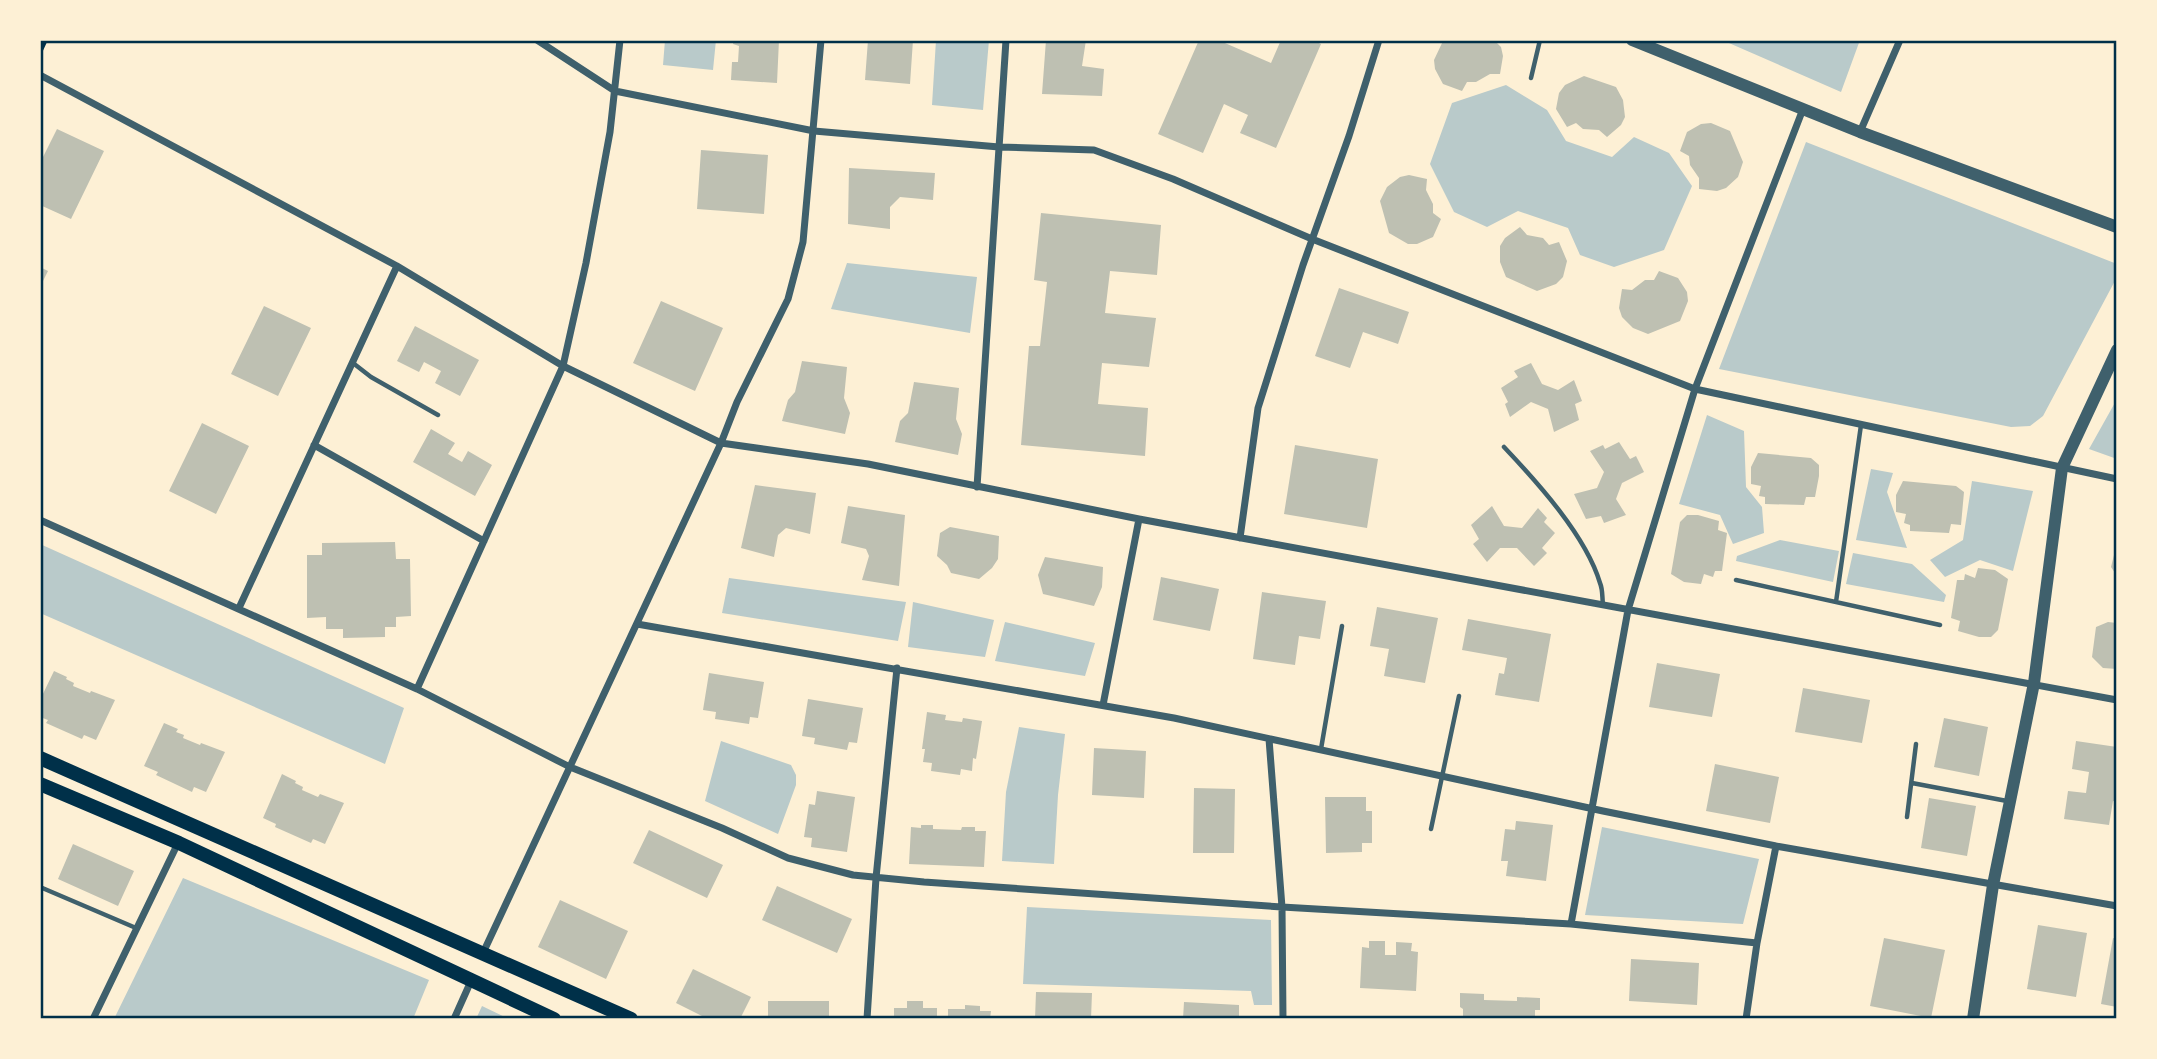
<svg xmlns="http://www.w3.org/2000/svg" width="2157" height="1059" font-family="'Libre Baskerville',serif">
	<rect width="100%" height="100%" fill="#fdf0d5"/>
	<path fill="#b9caca" d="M665,40H716L713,70L663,65Z
		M936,40H989L983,110L932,105Z
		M1722,40H1860L1841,92Z
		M1506,85L1547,110L1566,141L1612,157L1634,137L1669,153L1692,186L1664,250L1614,267L1580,255L1568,228L1518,211L1487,227L1454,212L1430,164L1452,103Z
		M1806,142L2117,264V277L2043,416L2030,426L2011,427L1719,369Z
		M847,263L977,277L970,333L831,309Z
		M2117,399V459L2089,449Z
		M1707,415L1744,431L1746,487L1762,507L1764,533L1733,544L1720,515L1679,504Z
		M1871,469L1893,473L1887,492L1907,548L1856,540Z
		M1972,481L2033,491L2013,571L1980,560L1945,577L1930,560L1963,540Z
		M1780,540L1839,551L1833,582L1736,561L1737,556Z
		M40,544L404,708L385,764L40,613Z
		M1853,553L1912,564L1946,595L1944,602L1846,584Z
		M729,578L906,602L898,641L722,613Z
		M913,602L994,620L985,657L908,647Z
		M1005,622L1095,643L1085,676L995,661Z
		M1019,727L1065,734L1058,795L1054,864L1002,861L1006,792Z
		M721,741L791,765L796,775V785L778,834L705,801Z
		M1602,827L1759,859L1743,924L1585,915Z
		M183,878L429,980L413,1019H114Z
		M1027,907L1271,920L1272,1005H1254L1251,991L1023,984Z
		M482,1006L509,1019H476Z"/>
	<path fill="#bec0b2" d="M734,40H779L777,83L731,80L732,62H738L739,46L733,44Z
		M868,40H913L910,84L865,80Z
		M1046,40H1086L1082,66L1104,69L1102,96L1042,94Z
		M1199,40H1218L1271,63L1281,40H1312L1321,44L1276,148L1240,133L1248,115L1224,104L1203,153L1158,134Z
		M1494,40L1501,47L1503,56L1500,74H1490L1476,82H1467L1462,91L1443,84L1435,69L1434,60L1443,41Z
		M1584,76L1616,87L1623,100L1625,117L1621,125L1607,137L1599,130L1583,129L1576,123L1567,127L1556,109L1559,93L1565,85Z
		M1711,123L1730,131L1743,162L1738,177L1726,188L1717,191L1699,189V178L1690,165L1689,156L1680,151L1687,132L1701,124Z
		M57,129L104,151L71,219L40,205V163Z
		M701,150L768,155L764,214L697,209Z
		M849,168L935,173L933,200L900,197L890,207V229L848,224Z
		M1409,175L1427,179L1426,190L1433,204V213L1441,219L1433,237L1417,244H1408L1389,233L1380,201L1387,187L1400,177Z
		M1041,213L1161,225L1157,275L1110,271L1105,313L1156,318L1149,367L1102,363L1098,404L1148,408L1145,456L1021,445L1029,346H1040L1047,282L1034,280Z
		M1520,227L1527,235L1543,238L1549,245L1559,242L1567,261L1563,277L1556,284L1537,291L1506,277L1500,262V246L1505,238Z
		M40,267L48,271L40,287Z
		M1659,271L1678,278L1687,292L1688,301L1680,321L1648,334L1633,328L1622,317L1619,308L1622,289L1632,290L1645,280H1654Z
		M1339,288L1409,312L1398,344L1363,332L1350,368L1315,356Z
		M661,301L723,328L695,391L633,363Z
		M264,306L311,328L278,396L231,374Z
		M415,326L479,360L460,396L435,383L441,371L424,362L419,372L397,361Z
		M802,361L847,367L844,398L850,413L845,434L782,421L788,400L795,392Z
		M1531,363L1542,384L1558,390L1574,380L1582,401L1575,404L1579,420L1554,432L1548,409L1531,402L1510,417L1505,404L1508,402L1501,388L1518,377L1514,371Z
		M914,382L959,388L956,419L962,434L958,455L895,442L900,421L908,413Z
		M202,423L249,446L216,514L169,491Z
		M431,429L455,443L448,454L462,462L468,451L492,465L475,496L413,462Z
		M1619,442L1630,459L1636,456L1644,472L1622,483L1616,499L1626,515L1604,523L1601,516L1586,519L1574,494L1597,488L1604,472L1590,451L1603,445L1605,449Z
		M1295,445L1378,459L1367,528L1284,514Z
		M1758,453L1811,458L1819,465V476L1815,497H1806L1804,505L1765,504V497L1759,496L1761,486L1751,484V467Z
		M1903,481L1956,486L1964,492L1961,525L1951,524L1949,533L1910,531V525L1904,523L1906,514L1896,512V495Z
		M755,485L816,493L810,534L786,528L778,535L774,557L741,548Z
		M848,506L905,515L899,586L862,580L869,556L866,549L841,543Z
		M1492,506L1504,526L1522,528L1538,508L1547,518L1544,522L1555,533L1542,548L1547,553L1534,566L1517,548H1500L1487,562L1473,544L1479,539L1471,525Z
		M1687,515H1698L1719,521L1718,530L1727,533L1722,571H1715L1713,577L1704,574L1701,584L1684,582L1671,574L1680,522Z
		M950,527L999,536L998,559L992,568L979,579L951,573L947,565L937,556L940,533Z
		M395,542L396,559H410L411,616L396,617V627H385V637L343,638V629H326V617L307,618V555H322V543Z
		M2116,547L2117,548V576L2111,567Z
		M1045,557L1103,567L1102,587L1094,606L1043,594L1038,575Z
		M1978,568L1995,570L2008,579L1998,630L1991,637H1979L1958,631L1960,621L1951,618L1957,580H1964L1965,574L1975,578Z
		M1161,577L1219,589L1210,631L1153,620Z
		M1262,592L1326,601L1320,639L1299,636L1295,665L1253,659Z
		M1377,607L1438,618L1425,683L1384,676L1389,649L1370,646Z
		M1468,619L1551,634L1539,702L1495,695L1499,673L1504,674L1507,658L1462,650Z
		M2108,622L2117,623V669L2103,668L2092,657L2096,627Z
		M1657,663L1720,674L1712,717L1649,707Z
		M54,671L67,677L66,679L74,683L73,686L90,693L91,691L115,700L96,740L84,735L82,739L46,723L48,720L40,717V700Z
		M709,673L764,682L758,718L750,717L749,724L715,719L716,712L703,710Z
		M1803,688L1870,700L1862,743L1795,732Z
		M808,699L863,708L857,743L849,742L847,750L814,744L815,738L802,736Z
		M927,712L946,715L945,720L962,722L963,718L982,721L976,759L973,758L972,771L961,769L960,775L931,771L932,763L923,762L925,749H922Z
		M1944,718L1988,727L1979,776L1934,767Z
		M164,723L178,729L176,732L184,735L183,738L200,745L201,743L225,752L206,792L194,787L192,792L156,775L158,772L144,766Z
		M2076,741L2117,747V802L2113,801L2109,825L2064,819L2068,791L2086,793L2089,772L2072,769Z
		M1094,748L1146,751L1144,798L1092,795Z
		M1715,764L1779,777L1770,823L1706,811Z
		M282,774L296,781L295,783L303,787L302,790L318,797L320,794L344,803L325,844L313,839L311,843L275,827L276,824L263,818Z
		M1194,788L1235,789L1234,853H1193Z
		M817,791L855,797L847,852L811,847L812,838L804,837L809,804L815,805Z
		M1325,797H1366V811H1372V843H1362V852L1326,853Z
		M1929,798L1976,806L1967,856L1921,848Z
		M1516,821L1553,825L1546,881L1506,876L1508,861H1501L1505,829L1515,830Z
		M921,825H933V829L961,830L962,827H975V831H986L984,867L909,864L911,827L921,828Z
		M649,830L723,865L707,898L633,863Z
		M73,844L134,871L118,906L58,879Z
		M777,886L852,919L837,953L762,920Z
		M560,900L628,931L606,979L538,947Z
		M2038,925L2087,933L2076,997L2027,989Z
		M1884,938L1945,950L1931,1018L1870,1006Z
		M2113,938L2117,939V1007L2101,1004Z
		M1369,941H1385V955H1396V942L1412,943L1411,951L1418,952L1416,991L1360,988L1362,947L1369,948Z
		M1631,959L1699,963L1697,1005L1629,1001Z
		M693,969L751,997L740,1019H708L676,1003Z
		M1036,992L1092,993L1091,1019H1035Z
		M1460,993L1484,994V1000L1517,1001V997L1540,998V1010H1535V1019H1463V1009L1460,1007Z
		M768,1001H829V1019H768Z
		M907,1001H923V1008H937V1016H948V1009H965V1005L980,1006V1011H991L990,1019H894V1008H907Z
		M1184,1002L1239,1005V1019H1183Z"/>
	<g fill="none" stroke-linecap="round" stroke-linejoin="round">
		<path stroke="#003049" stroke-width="3.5" d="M40,53L46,40"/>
		<path stroke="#3f606c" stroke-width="4.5" d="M1531,78L1540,40
			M353,363L371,377L438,415
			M1504,447C1538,483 1586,536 1600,583C1603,590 1602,597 1603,605
			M1736,580L1940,625
			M1836,602L1861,425
			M1321,749L1342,626
			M1912,783L2007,801
			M1907,817L1916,744
			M1431,829L1459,696
			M40,887L136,928"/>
		<path stroke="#3f606c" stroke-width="7" d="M537,40L615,91L814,131L999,147L1094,150L1173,179L1312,239L1695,389L2117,479
			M40,75L397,266L563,366L721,443L868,464L1139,519L2117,700
			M1860,132L1900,40
			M314,445L484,541
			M977,487L1006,40
			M40,520L417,689L570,767L722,828L788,858L853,875L924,882L1282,907L1571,924L1757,943L1776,846
			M1240,538L1258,408L1303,265L1349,136L1379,40
			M239,608L397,266
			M637,624L1174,718L1603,811L1776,846L2117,906
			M417,689L563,366L586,263L610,132L620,40
			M1103,705L1139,519
			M1269,739L1282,907L1283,1019
			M1571,924L1628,610L1695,389L1803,109
			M483,953L721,443L737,402L788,299L803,242L821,40
			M93,1019L178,843
			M454,1019L471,981
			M867,1019L876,878L897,668
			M1746,1019L1757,943"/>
		<path stroke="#3f606c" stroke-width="12" d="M1632,40L1860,132L2117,227
			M1973,1019L1993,885L2034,683L2062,468L2117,350"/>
		<path stroke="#003049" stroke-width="14" d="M40,758L631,1019
			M40,784L179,843L554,1019"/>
	</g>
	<rect width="2157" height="1059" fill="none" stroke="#fdf0d5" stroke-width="84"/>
	<rect x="42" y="42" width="2073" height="975" fill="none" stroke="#003049" stroke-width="2.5"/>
</svg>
